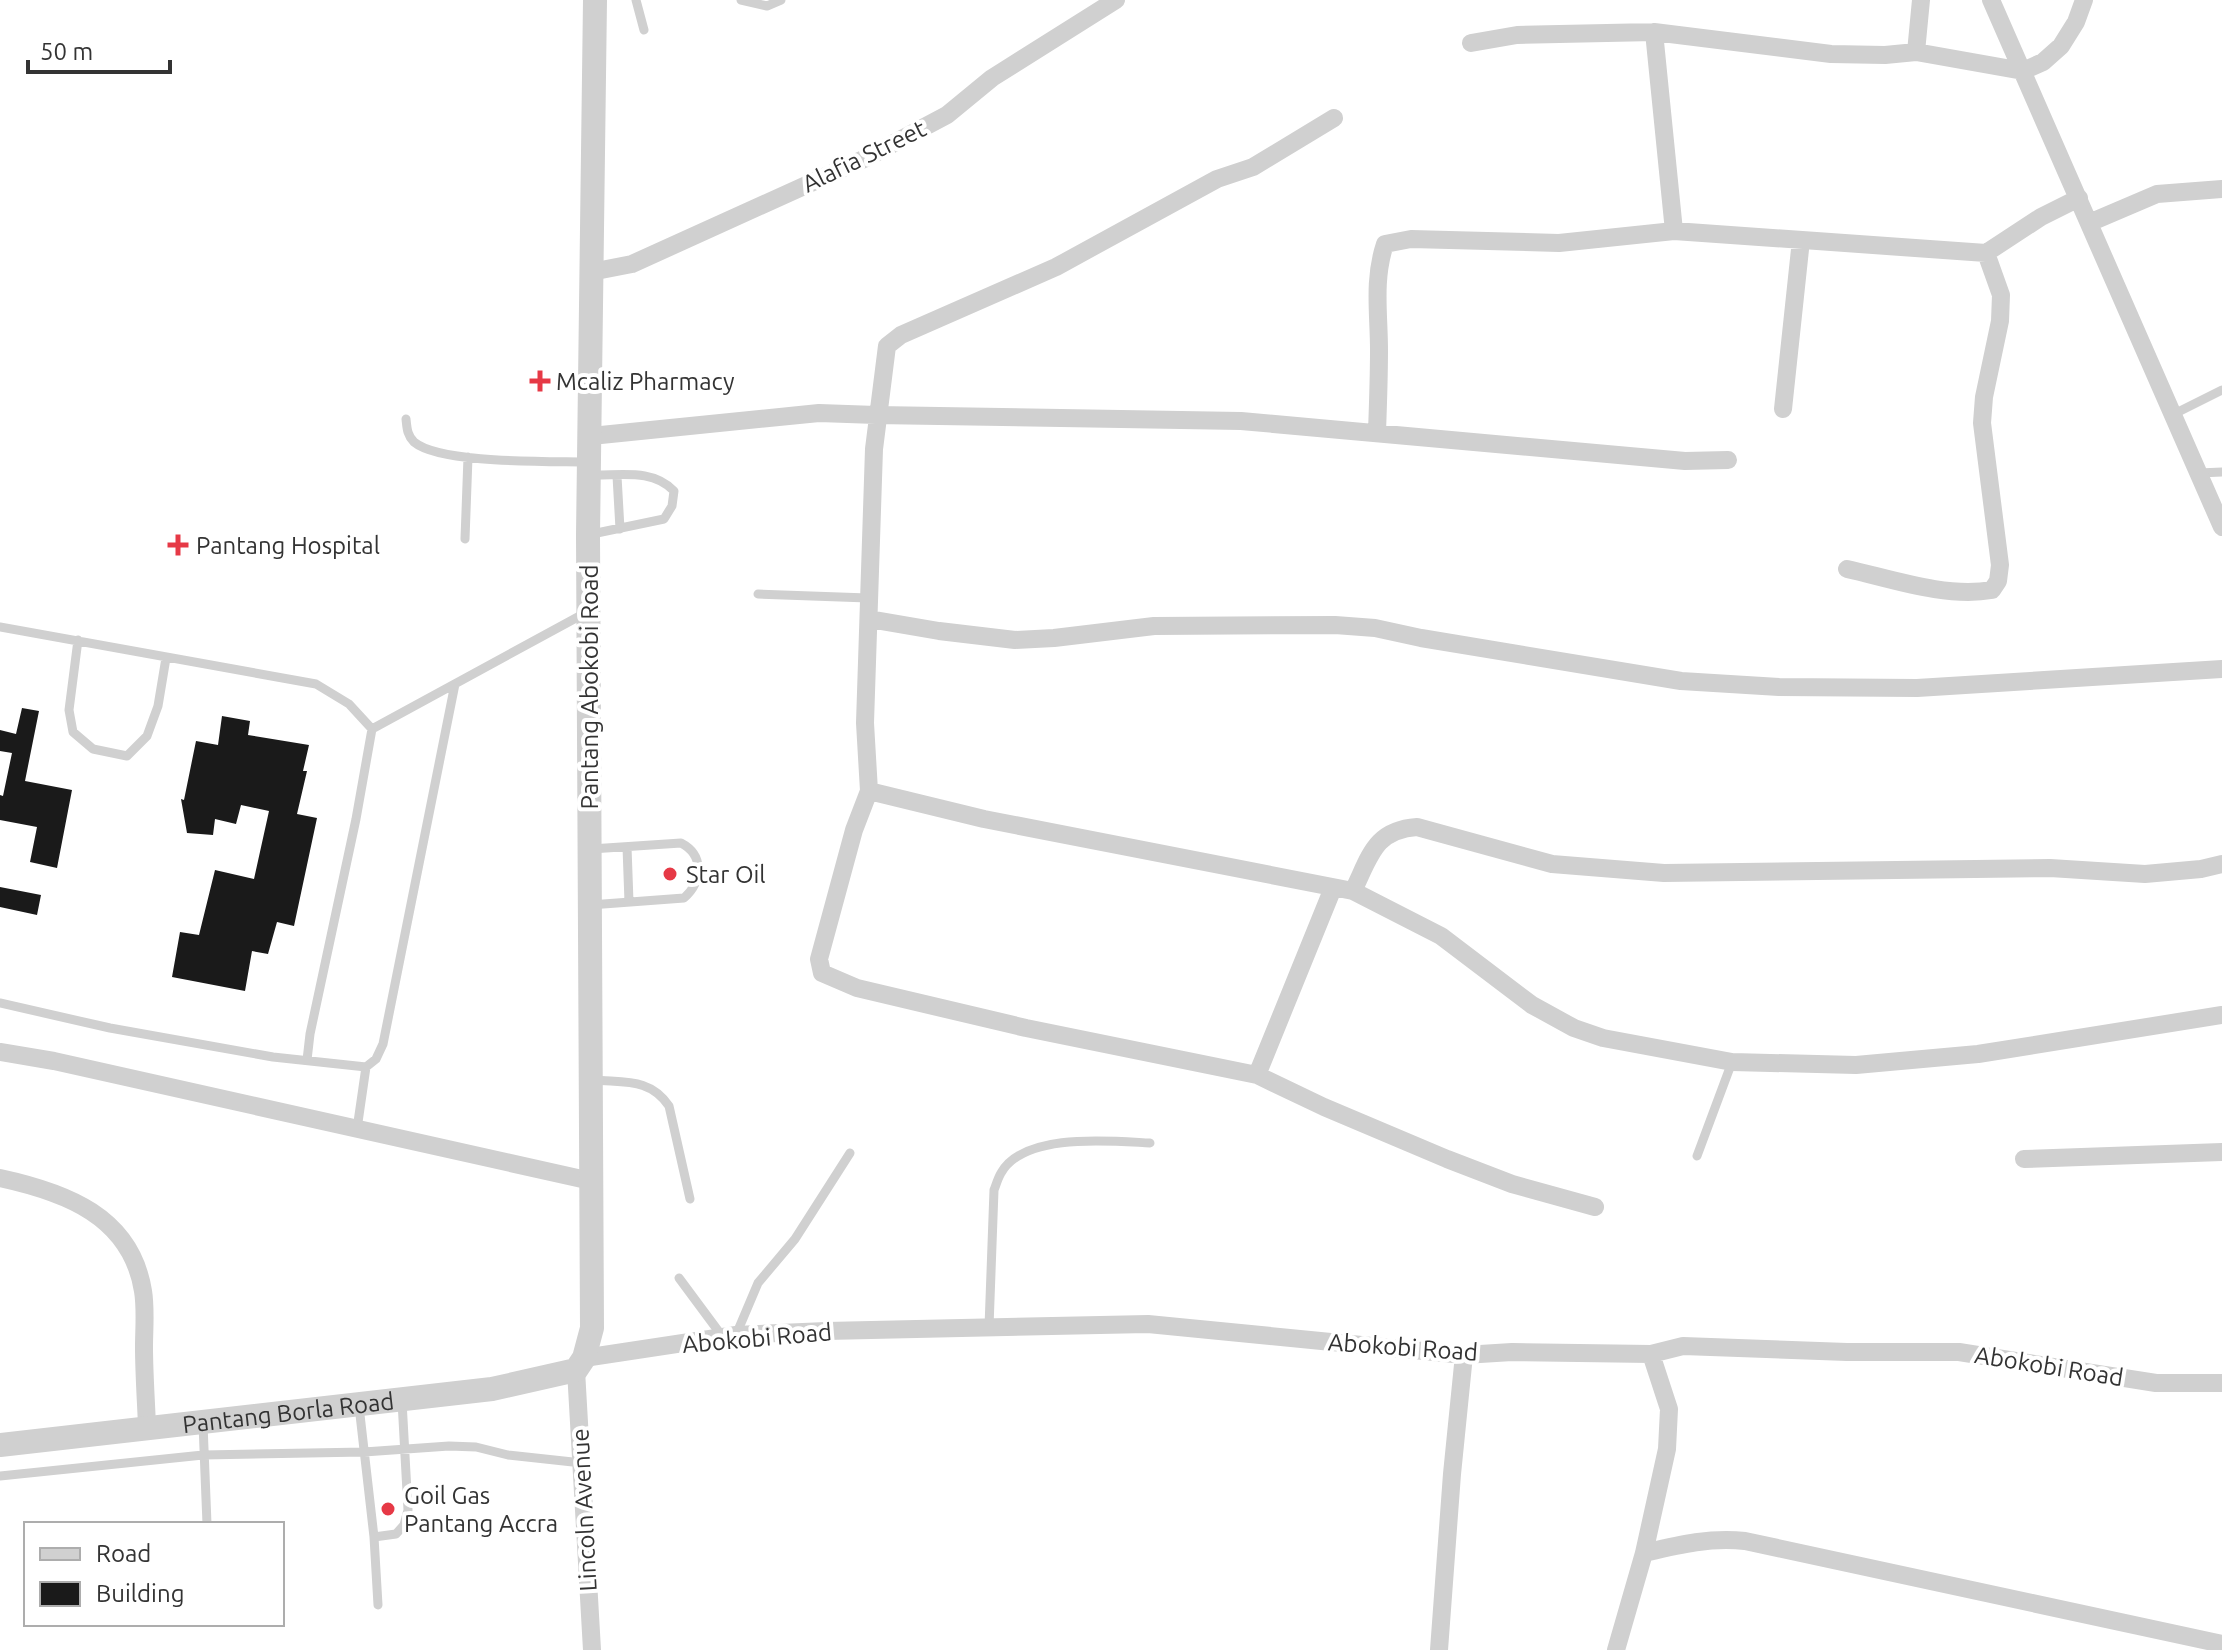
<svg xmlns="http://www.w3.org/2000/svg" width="2222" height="1650" font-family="Ubuntu,sans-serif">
	<rect width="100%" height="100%" fill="#fff"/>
	<path fill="#1a1a1a" d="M22,708L39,711L25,781L72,790L57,868L30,862L37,827L0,820V795L3,796L12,753L0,751V730L16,734Z
		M222,716L250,721L248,735L309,745L303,771H307L297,814L317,818L294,926L277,922L268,954L252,951L245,991L172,977L180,932L199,935L215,870L254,879L269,811L241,805L236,824L215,819L213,835L187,833L181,799L184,800L196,741L218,745Z
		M0,887L41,895L37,915L0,907Z"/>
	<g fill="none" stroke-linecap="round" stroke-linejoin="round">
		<path stroke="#d0d0d0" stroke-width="9" d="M636,0L644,30
			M741,0L767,6L781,0
			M2174,414L2222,390
			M406,419C407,428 407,435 414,442C440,464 550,461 588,462
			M2199,473L2222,472
			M590,475C620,476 652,468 674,491L672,506L664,519L592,534
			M617,476L620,529
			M465,539L468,457
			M758,594L868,598
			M0,627L316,684L349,704L372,729
			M78,640L69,710L73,732L93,749L127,756L147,736L158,706L166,658
			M372,729L587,612
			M627,847L629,902
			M590,905L684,898C703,881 704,855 681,843L591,849
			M0,1003L110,1028L273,1057L366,1067L376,1059L383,1044L455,684
			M307,1060L310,1034L356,819L372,729
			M594,1080C625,1083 650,1078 669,1106L690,1199
			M357,1129L366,1067
			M1697,1156L1732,1062
			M679,1278L722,1336
			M989,1327L994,1190C996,1185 998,1178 1001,1173C1024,1132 1110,1141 1150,1143
			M736,1335L758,1283L795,1239L850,1153
			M359,1406L374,1537L378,1605
			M203,1424L207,1524
			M0,1476L203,1455L364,1452L449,1446L476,1447L508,1455L582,1463
			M374,1537L396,1534L404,1525L408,1510L402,1401"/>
		<path stroke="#d0d0d0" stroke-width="18" d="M1991,0L2222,527
			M1654,32L1674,231
			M1471,43L1517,35L1654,32L1831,54L1885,55L1916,52L2023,71L2043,62L2061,46L2076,22L2084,0
			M1916,52L1921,0
			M1334,118L1253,167L1217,179L1056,267L901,335L887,346L874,449L865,723L869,791L854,830L819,959L822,973L857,988L1026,1028L1257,1075L1324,1107L1447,1159L1512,1184L1595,1207
			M2089,223L2157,194L2222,189
			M591,272L632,264L866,158L947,115L992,78L1116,0
			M1783,409L1801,240
			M1377,432C1378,405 1379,378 1379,350C1379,314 1373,280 1385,244L1411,239L1559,243L1674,231L1986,253L2041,217L2079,198
			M591,436L819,413L876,415L1241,421L1685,461L1728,460
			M1847,569C1892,579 1945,598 1992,590L1998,581L2000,565L1982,423L1984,397L2000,321L2001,295L1986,253
			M869,619L939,631L1015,640L1054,638L1154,626L1335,625L1375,628L1421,638L1681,681L1779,687L1917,688L2222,669
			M869,791L984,819L1353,891L1441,936L1532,1005L1574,1028L1603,1038L1732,1062L1856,1065L1978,1054L2222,1015
			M1353,891C1370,857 1374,830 1417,827L1552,864L1664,873L2050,868L2145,874L2201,869L2222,864
			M0,1052L54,1061L591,1181
			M1257,1075L1333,888
			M2024,1159L2222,1152
			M0,1178C65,1192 131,1216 143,1291C146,1309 144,1329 144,1347C144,1373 146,1400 147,1426
			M584,1358L736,1335L826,1331L1148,1324L1464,1355L1512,1352L1651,1354L1683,1346L1847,1352H1959L2156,1383H2222
			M576,1370L592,1650
			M1644,1553C1678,1545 1710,1537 1745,1541L2222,1644
			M1439,1650L1452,1474L1464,1355
			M1616,1650L1644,1553L1667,1449L1669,1409L1651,1354"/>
		<path stroke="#d0d0d0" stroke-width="24" id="s1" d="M0,1445L492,1389L576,1370L584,1358L592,1328L588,535L595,0"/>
	</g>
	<g fill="#e63946" stroke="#fff" stroke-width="3">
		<path d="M536 369h8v8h8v8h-8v8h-8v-8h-8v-8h8z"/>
		<path d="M174 533h8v8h8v8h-8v8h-8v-8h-8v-8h8z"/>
		<circle cx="670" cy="874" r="8"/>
		<circle cx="388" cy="1509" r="8"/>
	</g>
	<g text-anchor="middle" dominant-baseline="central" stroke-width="8" stroke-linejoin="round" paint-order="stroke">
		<g font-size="24" fill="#333" stroke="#fff">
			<text transform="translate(864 156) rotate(-26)">Alafia Street</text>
			<text transform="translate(589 687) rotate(-90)">Pantang Abokobi Road</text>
			<text transform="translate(757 1338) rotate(-5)">Abokobi Road</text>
			<text transform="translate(1403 1347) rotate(4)">Abokobi Road</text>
			<text transform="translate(2049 1366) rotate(9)">Abokobi Road</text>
			<text stroke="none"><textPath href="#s1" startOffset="290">Pantang Borla Road</textPath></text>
			<text transform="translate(584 1510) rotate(-93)">Lincoln Avenue</text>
		</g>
		<g font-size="24" fill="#333" stroke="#fff" text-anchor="start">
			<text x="556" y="381">Mcaliz Pharmacy</text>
			<text x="196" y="545">Pantang Hospital</text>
			<text x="686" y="874">Star Oil</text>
			<text x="404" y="1495">Goil Gas<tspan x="404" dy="28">Pantang Accra</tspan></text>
		</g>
	</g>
	<rect x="24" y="1522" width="260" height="104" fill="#ffffff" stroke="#adadad" stroke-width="2"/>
	<rect x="40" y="1548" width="40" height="12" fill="#d0d0d0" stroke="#adadad" stroke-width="2"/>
	<text x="96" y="1562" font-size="24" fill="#333333">Road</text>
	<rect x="40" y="1582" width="40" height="24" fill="#1a1a1a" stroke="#adadad" stroke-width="2"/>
	<text x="96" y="1602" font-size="24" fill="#333333">Building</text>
	<path d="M28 60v12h142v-12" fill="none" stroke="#333333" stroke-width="4"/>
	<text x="40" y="60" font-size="24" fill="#333333" stroke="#ffffff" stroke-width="6" paint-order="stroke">50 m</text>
</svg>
